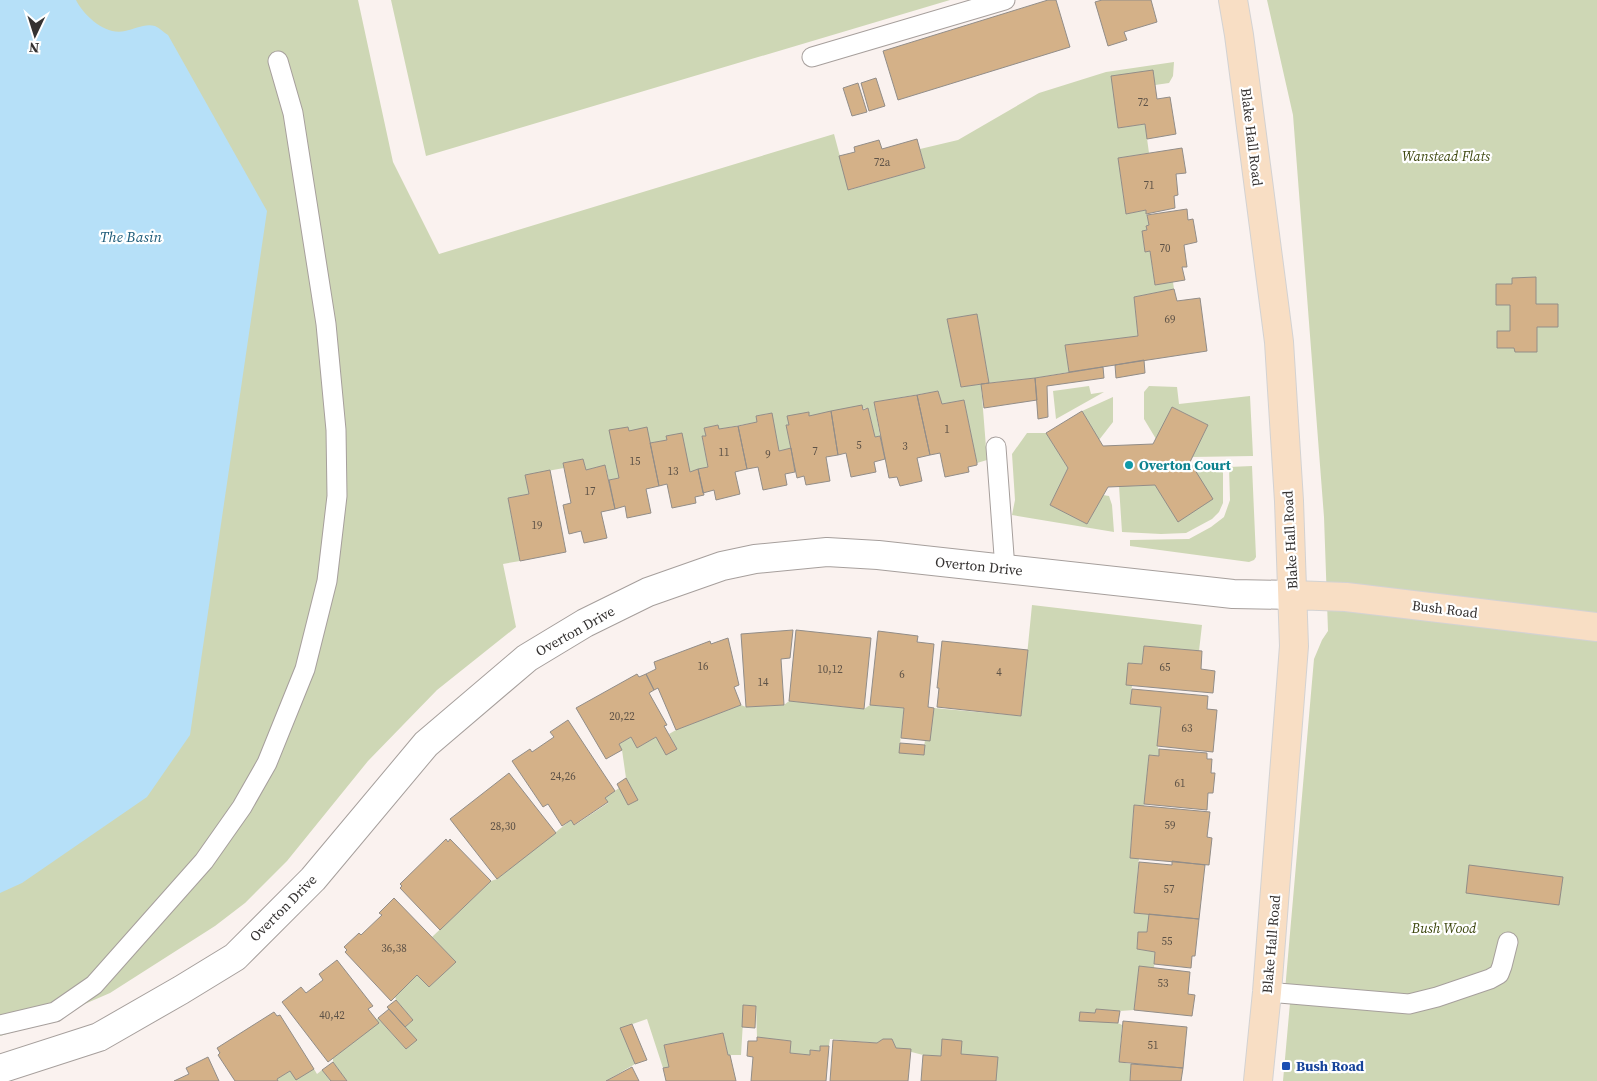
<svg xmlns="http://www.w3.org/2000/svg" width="1597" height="1081" font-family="'Source Serif 4',serif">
	<rect width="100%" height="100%" fill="#faf2ef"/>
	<path fill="#ced7b5" d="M0,0H358L393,162L439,254L834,134L849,190L925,168L920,149L958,140L1039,93L1106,72L1174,62L1173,76L1169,83L1155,85L1153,71L1118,128L1145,124L1149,153L1118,158L1126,214L1146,210L1149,225L1146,226L1147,230L1142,231L1145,252L1150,251L1155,285L1173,282L1174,289L1134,297L1138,336L1065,345L1069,372L1035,378L989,383L977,314L947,319L961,387L981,384L987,460L977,463L964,400L942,404L938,391L874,402L880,436L875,437L868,408L809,416V412L788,417L789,425H786L791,448L779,451L771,413L756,416L757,422L719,429L717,425L704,428L706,436L702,437L708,467L690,472L667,440L650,443L629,431L628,427L610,431L619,478L609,480L605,465L586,470L583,459L563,463L564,468L525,475L529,494L508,498L520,561L503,564L516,627L437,690L368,761L287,861L245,903L215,926L110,993L34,1026L0,1036Z
		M391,0H950L426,156Z
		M1267,0H1597V1081H1283L1290,1003L1284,1002L1314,659L1322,640L1328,631L1324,517L1293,115Z
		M1089,386L1091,394L1104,392L1056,419L1053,391Z
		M1149,386L1177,387L1179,404L1250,396L1253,456L1192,457L1208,425L1172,407L1156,439L1144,419V392Z
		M1113,397V422L1099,440L1082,411Z
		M1027,433H1046L1068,468L1050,505L1087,524L1103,495L1109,496L1112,505L1114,532L1012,515L1015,500L1012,454Z
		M1218,466L1221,468L1223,473V503L1219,512L1212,519L1186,533L1161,534L1122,532L1119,486L1155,485L1206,467Z
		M1252,466L1256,557L1254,560L1249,562L1130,546V540L1189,539L1211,527L1224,517L1230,500L1229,467Z
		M1032,605L1202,625L1199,651L1144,646L1142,664L1128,663L1127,685L1132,686L1130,704L1161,707L1157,746L1159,749V756L1149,755L1144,806L1134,805L1130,857L1139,858L1134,912L1149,914L1147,932H1138L1137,949L1155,952L1154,968L1139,967L1134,1010L1120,1011L1096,1009L1095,1013L1080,1012L1079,1020L1118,1023L1122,1025L1119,1062L1131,1064L1130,1081H996L942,1039L941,1056L923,1055L896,1048L892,1039H883L877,1043L830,1039L829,1046H820V1051L811,1050L810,1055L790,1053L791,1041L757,1037L756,1006L744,1005L741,1055H728L723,1033L664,1045L669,1067L663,1068L647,1019L621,1028L635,1064L606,1081H347L333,1062V1058L378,1023L376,1020L378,1018L406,1049L416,1040L405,1027L413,1020L396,1000L395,996L417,975L429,987L455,962L432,937L491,881L497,879L571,820L575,825L608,803L605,798L619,788L638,800L626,778L622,750L619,744L631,737L637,748L656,737L677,749L669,734L676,730L741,705L746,707L784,705L789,701L864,709L870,705L904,708L899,753L923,755L925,740H929L934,708L1021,716Z
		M314,1069L317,1074L322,1070L331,1081H278L277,1079L290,1071Z"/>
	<path fill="#b6e0f8" d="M0,0H76C84,16 106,36 125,31C135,29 145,23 155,26C160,28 164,33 168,35L267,211L190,735L147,797L22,883L0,893Z"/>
	<path fill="#d4b188" stroke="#928d88" d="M1048,0H1056L1070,47L898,100L883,51Z
		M1102,0H1151L1157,22L1124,32L1127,40L1108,46L1095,2Z
		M1153,70L1157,99L1170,97L1176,134L1147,139L1145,124L1118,128L1111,76Z
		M876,78L885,106L869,111L861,83Z
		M858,83L867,112L852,116L843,88Z
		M917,139L925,168L848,190L839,156L855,152L854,147L879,140L882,149Z
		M1182,148L1186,173L1176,174L1178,195L1174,196L1175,208L1146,214V210L1126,214L1118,158Z
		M1187,209L1188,220L1193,219L1197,242L1184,245L1187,267H1182L1185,280L1155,285L1150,251L1145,252L1142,231L1147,230L1146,226L1149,225L1147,215Z
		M1536,277V304H1558V327H1537V352H1515L1514,348H1497V331H1510V305H1496V284H1512V278Z
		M1174,289L1177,301L1200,298L1207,351L1069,372L1065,345L1138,336L1134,297Z
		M977,314L989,383L961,387L947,319Z
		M1144,360L1145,373L1116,378L1115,365Z
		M1103,367L1104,378L1047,386L1048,417L1038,419L1035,378Z
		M1035,378L1037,400L984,408L981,384Z
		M938,391L942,404L964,400L977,463V465L968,467L969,472L945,477L940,453L930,455L917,395Z
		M917,395L930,455L917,458L922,481L900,486L897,477L889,478L874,402Z
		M862,405L863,410L868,408L875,437L880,436L885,459L874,462L876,472L851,477L846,453L838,455L831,411Z
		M1172,407L1208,425L1190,462L1213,499L1178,522L1155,485L1108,487L1087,524L1050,505L1068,468L1046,433L1082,411L1103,446L1153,444Z
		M831,411L838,455L826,457L830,481L806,485L804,476L797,478L786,425H789L787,416L809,412V416Z
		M772,413L779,451L791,448L795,472L785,474L787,485L763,490L758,467L747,469L738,426L757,422L756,416Z
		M718,425L719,429L738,426L747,469L735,472L740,494L716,500L714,490L703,493L698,469L708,467L702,436H706L704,428Z
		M628,427L629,431L647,427L659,486L646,489L651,513L627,518L625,506L615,509L609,480L619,478L609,430Z
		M682,433L690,472L698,469L704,495L695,497L696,503L672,508L667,484L659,486L650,443L667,440L666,436Z
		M583,459L586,470L605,465L615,509L601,512L607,538L584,543L581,531L569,534L563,505L571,503L563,463Z
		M550,470L566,552L520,561L508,498L529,494L525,475Z
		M793,630L790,658L781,659L784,705L746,707L741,634Z
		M796,630L871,638L864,709L789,701Z
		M878,631L918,636L917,642L934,644L928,707L934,708L930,741L901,738L904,708L870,705Z
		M728,638L739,685L734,687L741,705L676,730L658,688L654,690L646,674L656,669L654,662L710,641L711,644Z
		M942,641L1028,650L1021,716L937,707L939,688H937Z
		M1144,646L1202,651L1201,669L1215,671L1213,693L1126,685L1128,663L1142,664Z
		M637,674L639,677L646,674L654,690L649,693L667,725L664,726L677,749L666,755L656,737L637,748L631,737L619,744L622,750L606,759L576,708Z
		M1132,689L1208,696L1207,709L1217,710L1213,752L1157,746L1161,707L1130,704Z
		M568,720L615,791L605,798L608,802L574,825L571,820L562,826L548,804L543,807L512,761L530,749L532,752L554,737L550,732Z
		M900,743L925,745L924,755L899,753Z
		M1159,749L1207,753V759H1212L1211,773H1215L1213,793H1208L1207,810L1144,804L1149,755L1159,756Z
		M509,773L556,833L497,879L450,819Z
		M626,778L638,800L628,805L617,784Z
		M1134,805L1210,812L1207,837L1212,838L1209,865L1130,858Z
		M446,839L448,842L450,839L491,881L440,930L400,888L402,886L400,884Z
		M1172,861L1205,865L1199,919L1134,913L1139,862L1172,865Z
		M1469,865L1563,877L1559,905L1466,893Z
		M394,898L456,962L429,987L417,975L391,1001L345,952L347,950L344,947L359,933L361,935L382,915L379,913Z
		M1149,914L1199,919L1195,956H1192L1191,968L1154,964L1155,952L1137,949L1138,932H1147Z
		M337,960L373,1006L368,1009L379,1023L328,1062L282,1002L301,987L306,993L323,980L319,974Z
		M1139,966L1190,972L1188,994L1195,995L1192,1016L1134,1010Z
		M396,1000L413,1020L405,1027L387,1007Z
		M743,1005L756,1006L755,1028L742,1027Z
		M389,1009L417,1040L406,1049L378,1018Z
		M1096,1009L1120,1011L1118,1023L1079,1021L1080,1012L1095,1013Z
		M274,1012L277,1016L280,1015L314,1069L296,1080L290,1071L277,1079L278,1081H235L218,1055L220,1053L217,1048Z
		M1123,1021L1187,1027L1183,1068L1119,1062Z
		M632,1024L647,1060L635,1064L620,1028Z
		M723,1033L728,1055H730L736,1081H666L663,1068L669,1067L664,1045Z
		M757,1037L791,1041L790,1053L810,1055V1050L820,1051V1046H829L826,1081H751L753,1057L747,1056L748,1041H757Z
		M883,1039H892L896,1048L911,1049L908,1081H830L833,1040L877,1043Z
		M942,1039L962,1041L961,1054L998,1057L996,1081H921L923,1055L941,1056Z
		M208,1057L219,1081H174L189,1074L186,1068Z
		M333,1062L347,1081H331L322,1070Z
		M1131,1064L1183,1068L1181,1081H1130Z
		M632,1067L639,1081H606Z"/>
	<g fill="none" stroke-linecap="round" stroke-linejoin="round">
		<defs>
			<path id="service" d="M812,57L1005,0
				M996,447L1005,569
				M1267,992L1409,1004L1437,997L1490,979L1499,974L1502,966L1508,942
				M0,1025L55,1012L94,985L204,861L242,807L267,763L305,669L327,581L337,496L336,430L326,324L293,113L278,61"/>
			<path id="minor" d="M0,1069L99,1037L181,990L235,957L313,879L426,744L527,658L585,623L648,592L722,566L755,559L827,552L878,555L1233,594L1293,595"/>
			<path id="primary" d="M1233,0L1239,35L1279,342L1289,501L1294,646L1267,992L1258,1081
				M1293,595L1346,597L1597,627"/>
		</defs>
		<use href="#service" stroke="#a69f9c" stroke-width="21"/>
		<use href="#minor" stroke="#a69f9c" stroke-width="30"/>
		<use href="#primary" stroke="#d3d2d2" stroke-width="30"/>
		<use href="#service" stroke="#fff" stroke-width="19"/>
		<use href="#minor" stroke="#fff" stroke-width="28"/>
		<use href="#primary" stroke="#f8dec4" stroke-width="28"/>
	</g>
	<circle fill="#0f9aa8" stroke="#fff" stroke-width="2" cx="1129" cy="465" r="5"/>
	<rect fill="#1a4fb4" stroke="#fff" stroke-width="2" x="1281" y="1061" width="10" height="10" rx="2.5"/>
	<g text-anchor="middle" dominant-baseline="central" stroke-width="4.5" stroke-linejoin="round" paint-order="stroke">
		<g font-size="11" fill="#5d5247">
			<text x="1143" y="102">72</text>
			<text x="882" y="162">72a</text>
			<text x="1149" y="185">71</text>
			<text x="1165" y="248">70</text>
			<text x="1170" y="319">69</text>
			<text x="947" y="429">1</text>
			<text x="859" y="445">5</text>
			<text x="905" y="446">3</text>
			<text x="815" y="451">7</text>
			<text x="724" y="452">11</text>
			<text x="768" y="454">9</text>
			<text x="635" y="461">15</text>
			<text x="673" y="471">13</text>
			<text x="590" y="491">17</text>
			<text x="537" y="525">19</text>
			<text x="703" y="666">16</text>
			<text x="1165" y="667">65</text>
			<text x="830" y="669">10,12</text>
			<text x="999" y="672">4</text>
			<text x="902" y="674">6</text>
			<text x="763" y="682">14</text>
			<text x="622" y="716">20,22</text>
			<text x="1187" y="728">63</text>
			<text x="563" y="776">24,26</text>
			<text x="1180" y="783">61</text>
			<text x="1170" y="825">59</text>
			<text x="503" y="826">28,30</text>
			<text x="1169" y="889">57</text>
			<text x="1167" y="941">55</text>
			<text x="394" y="948">36,38</text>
			<text x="1163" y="983">53</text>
			<text x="332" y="1015">40,42</text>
			<text x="1153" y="1045">51</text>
		</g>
		<g font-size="14" fill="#353231" stroke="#fff">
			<text transform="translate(1252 137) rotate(83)">Blake Hall Road</text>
			<text transform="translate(1290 540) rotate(-93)">Blake Hall Road</text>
			<text transform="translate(979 566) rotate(6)">Overton Drive</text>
			<text transform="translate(1445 609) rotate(7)">Bush Road</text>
			<text transform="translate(575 631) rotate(-29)">Overton Drive</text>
			<text transform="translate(283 908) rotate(-45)">Overton Drive</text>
			<text transform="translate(1271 944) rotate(-85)">Blake Hall Road</text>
		</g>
		<g font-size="14" font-style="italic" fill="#3e480f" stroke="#fff">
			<text x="1446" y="156">Wanstead Flats</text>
			<text x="1444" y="928">Bush Wood</text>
		</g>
		<g font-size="14" font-weight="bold" fill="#0d838f" stroke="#fff" text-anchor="start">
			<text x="1139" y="465">Overton Court</text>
		</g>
		<g font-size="14" font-weight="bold" fill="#164399" stroke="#fff" text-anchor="start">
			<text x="1296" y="1066">Bush Road</text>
		</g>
		<g font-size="15" font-style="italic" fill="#1d5b79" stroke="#fff">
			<text x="131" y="236">The Basin</text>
		</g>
	</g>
	<g transform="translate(35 35) rotate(184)" stroke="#ffffff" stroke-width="4" paint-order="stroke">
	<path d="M0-4L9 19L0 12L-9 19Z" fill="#353231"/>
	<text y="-8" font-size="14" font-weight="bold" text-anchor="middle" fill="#353231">N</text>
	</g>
</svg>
